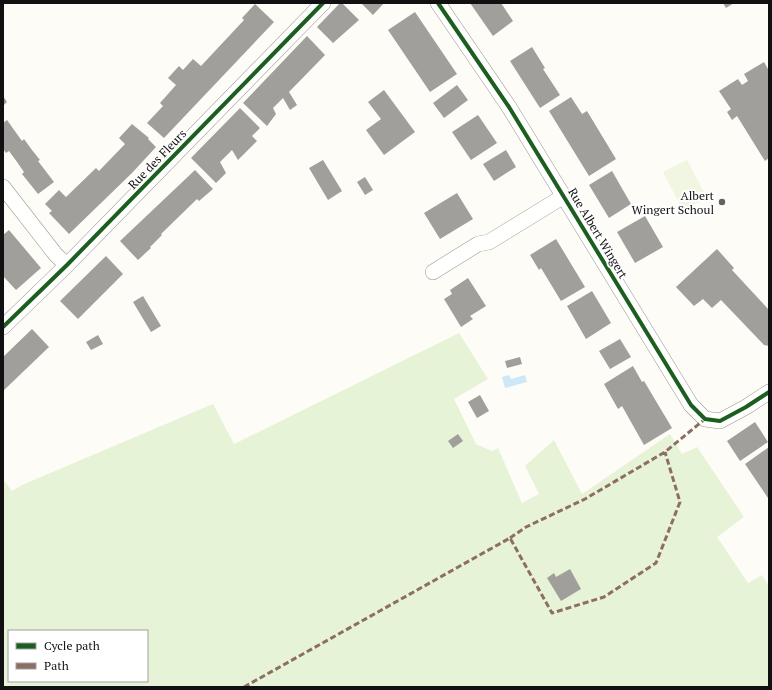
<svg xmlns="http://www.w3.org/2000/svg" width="772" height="690" font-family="'PT Serif',serif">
	<rect width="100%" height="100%" fill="#fdfcf7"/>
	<path fill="#e7f3d7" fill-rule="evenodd" d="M459,333L488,379L454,399L476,444L492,451L498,448L522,503L539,494L525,466L554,440L582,494L670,434L682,454L697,447L744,517L717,537L748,583L762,575L769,586V687H3V479L12,491L22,485L213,404L234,444ZM9,631H147V681H9Z"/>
	<path fill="#f0f6e1" d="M687,160L707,198L683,210L663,172Z"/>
	<path fill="#cde8f7" d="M509,375L511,379L525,375L527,382L505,388L502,377Z"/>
	<path fill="#a19f9c" d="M340,3H342L359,20L333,43L317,27Z
		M361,3H384L373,15Z
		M470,3H501L513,21L493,36Z
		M723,3H734L726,8Z
		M255,4L274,22L164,138L147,123L163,106L160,103L176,85L168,78L179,66L183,70L193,59L201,66L244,20L242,18Z
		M415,12L457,74L430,92L388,30Z
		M307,36L325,55L289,92L297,105L290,110L283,98L273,108L276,114L267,126L243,103Z
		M532,47L545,68L543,69L560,95L540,108L510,61Z
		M764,62L768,69L769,68V158L765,161L737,116L732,120L727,112L731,109L719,91L738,79L742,85L748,81L744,74Z
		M457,85L468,100L444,118L433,103Z
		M384,90L415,132L384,155L366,130L381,119L368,102Z
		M3,96L7,102L3,106Z
		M571,97L582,114L587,111L616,159L589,176L549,111Z
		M240,108L260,128L252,136L257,141L238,160L232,150L220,162L226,173L216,183L191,158Z
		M478,115L497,143L471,160L452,132Z
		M7,120L22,141L24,139L32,150L40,160L38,161L54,182L38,194L22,174L24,172L17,162L9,151L6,153L3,149V123Z
		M132,124L149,138L148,139L156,147L132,173L69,234L49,213L52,211L45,204L59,190L66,197L96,168L99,171L125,144L119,138Z
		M506,150L516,167L494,181L483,164Z
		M323,160L342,191L328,200L309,168Z
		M195,170L213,189L199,201L197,199L161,234L162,235L150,247L151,248L138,260L120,241Z
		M612,171L631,204L609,218L589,185Z
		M365,177L373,190L365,195L357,182Z
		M457,193L473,219L440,239L424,213Z
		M645,216L663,247L635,263L617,232Z
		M9,230L41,268L16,290L3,276V235Z
		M556,239L585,287L561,301L541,268L539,270L530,255Z
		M717,249L734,268L732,270L769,310V346L764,345L721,300L712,308L703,299L694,306L676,287Z
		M106,256L123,274L78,319L60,301Z
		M468,278L486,306L470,316L473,319L461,327L444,299L452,294L450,290Z
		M592,291L611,323L586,339L567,306Z
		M143,296L161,326L151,332L133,302Z
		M32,329L49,347L3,391V357Z
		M98,335L103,344L91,350L86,342Z
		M620,339L631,357L610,369L599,351Z
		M520,357L522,364L507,368L505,361Z
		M633,366L642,382L644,381L672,428L644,445L622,406L618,409L604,384Z
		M480,395L489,411L477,418L468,402Z
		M755,422L768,442L740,461L727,441Z
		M458,434L463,441L453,448L448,441Z
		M769,447V497L768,498L745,464Z
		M570,569L581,589L561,601L547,578L554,573L556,577Z"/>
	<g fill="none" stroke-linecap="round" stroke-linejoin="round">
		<defs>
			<path id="minor" d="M438,3L509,107L691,405L705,419L720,421L746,407L769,392
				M3,187L56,255L67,265
				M433,272L478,244L489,242L564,196
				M3,327L67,265L323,3"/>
		</defs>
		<use href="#minor" stroke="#979795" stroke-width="16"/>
		<use href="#minor" stroke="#fffffe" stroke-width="15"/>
		<path stroke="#8d6e63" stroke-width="3" stroke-dasharray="6 3" stroke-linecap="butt" d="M510,538L526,527L585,499L665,452L705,419
			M244,687L510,538L552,613L604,597L656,563L680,502L665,452"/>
		<defs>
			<path id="cycleway" d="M438,3L509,107L691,405L705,419L720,421L746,407L769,392
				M3,327L67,265L323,3"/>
		</defs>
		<use href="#cycleway" stroke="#fff" stroke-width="6"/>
		<use href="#cycleway" stroke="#1b5e20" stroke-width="4"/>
	</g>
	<circle fill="#646362" stroke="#fff" stroke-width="1.5" cx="722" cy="202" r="4"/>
	<g text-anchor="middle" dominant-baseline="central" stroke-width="4" stroke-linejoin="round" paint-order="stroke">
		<g font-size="12" fill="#111" stroke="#fff">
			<text transform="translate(157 159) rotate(-46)">Rue des Fleurs</text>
			<text transform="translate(598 233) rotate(59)">Rue Albert Wingert</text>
		</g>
		<g font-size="12" fill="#111" stroke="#fff" text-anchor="end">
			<text x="714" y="195">Albert<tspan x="714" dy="14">Wingert Schoul</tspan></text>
		</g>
	</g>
	<rect width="772" height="690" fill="none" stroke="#111111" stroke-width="8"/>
	<rect x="8" y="630" width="140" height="52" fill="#ffffff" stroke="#a0a0a0"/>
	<rect x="16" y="643" width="20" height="6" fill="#1b5e20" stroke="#a0a0a0"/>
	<text x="44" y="650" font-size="12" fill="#111111">Cycle path</text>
	<rect x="16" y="663" width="20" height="6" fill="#8d6e63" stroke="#a0a0a0"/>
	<text x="44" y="670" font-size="12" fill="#111111">Path</text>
</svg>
